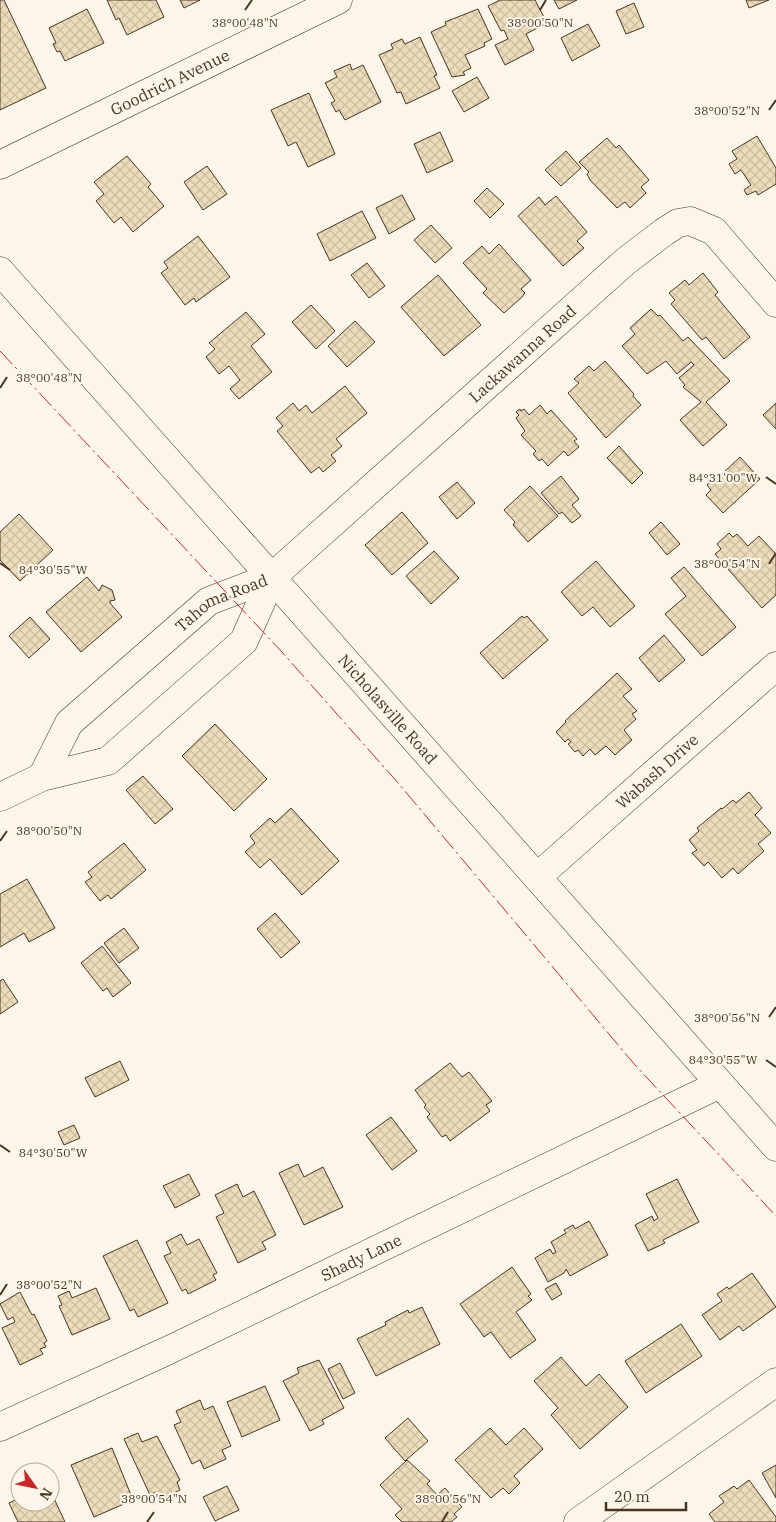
<svg xmlns="http://www.w3.org/2000/svg" width="776" height="1522" font-family="'IBM Plex Serif',serif">
	<defs>
		<pattern id="building-cross-hatch" width="8" height="8" patternUnits="userSpaceOnUse" patternTransform="scale(1.25)"><rect width="8" height="8" fill="#ecdcbc"/><path d="M0 0l8 8M0 8l8-8" fill="none" stroke="#ccbda1"/></pattern>
	</defs>
	<rect width="100%" height="100%" fill="#fbf6e9"/>
	<path fill="url(#building-cross-hatch)" stroke="#4a3520" d="M0,0H4L46,88L0,110Z
		M107,0H156L164,17L127,35L119,18L116,20Z
		M180,0H200L184,8Z
		M500,0H535L547,23L526,34L534,50L505,65L495,45L508,39L504,30L501,31L488,6Z
		M554,0H577L559,9Z
		M746,0H769L749,8Z
		M634,3L644,27L626,34L616,11Z
		M87,9L104,43L65,61L60,51L57,52L53,44L56,43L49,28Z
		M478,9L492,39L484,43L485,46L465,55L471,68L463,72L465,75L452,77L431,32L446,25L445,22Z
		M588,24L600,46L572,61L561,38Z
		M420,37L437,75L434,76L440,88L406,104L401,92L397,93L379,55L393,49L391,44L402,39L405,44Z
		M350,64L352,70L363,65L381,102L345,120L339,110L336,112L331,103L335,101L325,83L337,77L334,71Z
		M477,77L489,98L464,112L452,91Z
		M309,93L335,154L308,167L296,142L288,146L271,110Z
		M440,132L453,161L427,173L414,144Z
		M757,136L776,168V184L758,195L756,191L747,195L744,190L751,185L741,170L735,174L729,164L737,159L732,151Z
		M607,138L616,148L619,145L649,180L641,187L646,193L630,208L625,202L617,208L590,180L587,174L589,172L579,162Z
		M566,151L581,168L561,186L545,170Z
		M127,156L151,184L148,187L164,206L133,232L121,217L114,223L96,201L104,194L94,182Z
		M207,166L227,194L203,210L184,182Z
		M487,188L504,204L490,218L474,201Z
		M402,195L415,219L389,234L376,208Z
		M556,196L587,232L577,241L584,248L563,266L518,216L539,197L545,205Z
		M362,211L376,238L330,261L317,234Z
		M431,225L452,248L435,263L414,240Z
		M198,236L230,277L196,302L194,298L185,305L161,273L168,268L164,262Z
		M499,244L531,280L521,289L525,293L522,297L504,313L483,293L487,289L463,263L482,246L489,254Z
		M367,263L385,286L369,298L351,275Z
		M703,273L718,292L715,295L750,337L724,359L706,337L702,340L671,304L675,300L669,293L685,280L689,285Z
		M438,275L481,325L444,356L401,307Z
		M311,305L335,331L316,349L292,322Z
		M651,309L658,316L660,315L683,341L688,337L730,381L706,402L727,425L703,446L680,420L701,402L683,387L685,385L679,378L694,365L691,362L677,374L666,361L647,374L622,346L635,334L630,328Z
		M246,312L265,334L251,346L272,372L239,399L230,389L240,380L229,366L219,374L206,357L215,349L209,343Z
		M355,321L375,342L347,367L328,346Z
		M605,361L634,394L633,396L641,405L606,438L568,393L579,383L574,379L589,366L594,371Z
		M345,386L367,413L336,439L342,446L331,455L336,461L323,472L319,467L311,473L277,431L283,426L276,418L293,403L299,411L306,405L312,413Z
		M776,403V429L763,415Z
		M540,405L547,414L551,410L577,439L574,441L579,447L568,456L564,451L548,466L542,459L539,461L533,454L536,451L521,435L525,431L516,418L519,415L516,412L520,409L521,411L524,409L529,415Z
		M619,446L643,473L632,484L607,458Z
		M740,457L760,479L723,513L706,495L711,490L707,485L715,478L719,482L722,479L720,476Z
		M561,476L579,499L572,505L581,516L572,523L562,512L559,514L541,493Z
		M457,482L475,503L457,519L439,497Z
		M530,486L558,516L528,542L513,525L515,522L504,510Z
		M402,512L428,543L392,575L365,545Z
		M19,514L53,550L20,581L0,560V532Z
		M661,522L680,544L667,555L649,533Z
		M729,533L733,537L737,534L748,546L759,536L776,554V595L762,608L715,554L721,549L717,544Z
		M434,551L459,578L431,604L406,576Z
		M596,561L635,606L610,627L593,607L582,616L561,592Z
		M684,567L736,627L702,656L665,614L686,596L671,578Z
		M87,577L99,591L102,585L112,590L115,600L110,601V603L122,617L81,652L46,612Z
		M522,616L524,618L527,616L548,640L503,679L480,653Z
		M30,617L50,639L29,658L9,636Z
		M664,635L685,660L659,682L639,658Z
		M617,673L632,689L623,696L637,711L632,714L636,719L624,730L632,740L615,755L606,746L595,755L590,749L583,756L578,750L575,752L568,744L571,742L568,739L565,742L556,732L566,722L565,721Z
		M215,724L267,779L234,811L182,756Z
		M143,776L173,809L155,824L126,790Z
		M749,792L762,808L755,815L771,833L758,844L764,851L738,874L733,868L722,878L708,862L704,866L692,853L697,850L689,840L699,831L697,828L721,808L722,809L733,800L736,803Z
		M291,808L339,861L302,895L270,859L260,868L245,852L255,843L250,836L270,818L275,823Z
		M124,843L146,870L111,899L108,895L100,901L85,882L92,877L88,872Z
		M27,879L55,928L29,942L24,933L0,947V894Z
		M275,913L300,942L281,958L257,929Z
		M124,928L139,948L119,963L104,943Z
		M102,946L131,983L113,997L107,988L103,991L81,963Z
		M3,979L18,1002L0,1014V981Z
		M120,1061L129,1080L95,1097L85,1078Z
		M450,1063L462,1077L469,1072L492,1101L486,1105L490,1111L450,1141L446,1135L442,1137L427,1117L430,1114L424,1107L426,1105L415,1090Z
		M391,1117L417,1151L392,1170L366,1135Z
		M74,1125L80,1138L64,1145L58,1132Z
		M298,1164L304,1177L323,1167L343,1207L304,1225L279,1173Z
		M189,1174L200,1195L175,1208L163,1186Z
		M677,1179L699,1222L663,1240L665,1243L648,1251L635,1225L652,1216L654,1221L658,1218L646,1194Z
		M237,1184L243,1197L254,1191L276,1235L262,1242L266,1249L238,1263L216,1217L224,1213L215,1195Z
		M589,1221L608,1255L570,1276L566,1269L564,1273L548,1282L535,1258L550,1249L553,1254L556,1252L551,1242L566,1233L564,1230L573,1225L575,1229Z
		M181,1234L187,1245L199,1239L217,1273L213,1275L216,1280L188,1294L186,1289L182,1291L164,1256L171,1253L166,1242Z
		M137,1240L168,1303L138,1317L134,1309L130,1311L103,1256Z
		M512,1267L531,1294L528,1296L532,1300L516,1312L536,1340L510,1358L491,1332L484,1337L460,1304Z
		M752,1273L776,1307L743,1331L739,1326L720,1340L702,1315L722,1301L717,1294L727,1287L729,1289Z
		M556,1283L562,1294L552,1300L545,1289Z
		M96,1288L110,1319L72,1335L59,1306L62,1305L58,1296L69,1291L72,1298Z
		M20,1292L32,1315L34,1314L47,1341L44,1343L46,1347L40,1349L43,1354L20,1365L2,1328L15,1322L13,1317L8,1320L0,1304Z
		M422,1307L440,1344L376,1376L357,1339L386,1325L385,1322L408,1310L409,1313Z
		M681,1324L702,1356L646,1393L625,1361Z
		M561,1357L586,1386L599,1374L628,1407L580,1449L551,1415L558,1408L534,1381Z
		M319,1360L344,1408L322,1420L324,1424L310,1431L283,1381L299,1373L297,1368Z
		M340,1363L355,1393L343,1399L328,1369Z
		M265,1386L280,1420L242,1437L227,1402Z
		M200,1400L204,1410L213,1406L231,1446L222,1450L226,1459L204,1469L200,1460L192,1464L174,1425L181,1422L176,1411Z
		M408,1418L428,1441L405,1461L385,1438Z
		M490,1428L506,1445L524,1428L543,1449L514,1476L520,1483L509,1494L503,1488L491,1498L455,1460Z
		M138,1433L142,1442L157,1436L180,1480L177,1482L180,1490L159,1500L156,1492L150,1495L124,1439Z
		M112,1448L133,1500L94,1517L71,1465Z
		M407,1460L430,1481L427,1484L437,1495L445,1488L462,1507L454,1514L457,1517L451,1522H402L395,1515L402,1509L380,1485Z
		M776,1465V1498L762,1473Z
		M749,1480L776,1517V1522H715L709,1514L724,1502L719,1496L734,1486L737,1489Z
		M227,1486L239,1510L215,1521L203,1497Z
		M50,1490L65,1522H18L9,1503L20,1498V1502H50Z"/>
	<g fill="none" stroke-linecap="round" stroke-linejoin="round">
		<defs>
			<g id="minor">
				<path id="s1" d="M0,165L338,0"/>
				<path id="s2" d="M42,777L69,723L209,601L272,577L626,261L664,232L678,223L690,221L714,231L776,303"/>
				<path d="M0,797L42,777L108,761L244,641L272,577"/>
				<path id="s3" d="M537,877L776,666"/>
				<path id="s4" d="M0,1427L169,1350L720,1084"/>
				<path d="M578,1522L776,1382"/>
			</g>
			<g id="major">
				<path id="s5" d="M0,271L776,1147"/>
			</g>
		</defs>
		<use href="#minor" stroke="#4a3520" stroke-width="29"/>
		<use href="#major" stroke="#4a3520" stroke-width="29"/>
		<use href="#minor" stroke="#fbf6e9" stroke-width="28"/>
		<use href="#major" stroke="#fbf6e9" stroke-width="28"/>
		<path stroke="#c62828" stroke-width="1" stroke-dasharray="18 4 2.5 4" stroke-linecap="butt" d="M0,351L281,651L399,784L635,1065L776,1216"/>
	</g>
	<path fill="none" stroke="#4a3520" stroke-width="2" d="M245,10L252,0M540,10L546,0M769,110L776,100M0,388L7,377M766,477L776,484M0,563L10,570M769,564L776,553M0,841L7,831M769,1017L776,1007M766,1060L776,1067M0,1145L10,1152M0,1295L7,1284M147,1522L154,1512M442,1522L448,1512"/>
	<g text-anchor="middle" dominant-baseline="central" stroke-width="4" stroke-linejoin="round" paint-order="stroke">
		<g font-size="16" fill="#4a3520" stroke="#fbf6e9">
			<text stroke="none"><textPath href="#s1" startOffset="189">Goodrich Avenue</textPath></text>
			<text stroke="none"><textPath href="#s2" startOffset="649">Lackawanna Road</textPath></text>
			<text stroke="none"><textPath href="#s2" startOffset="256">Tahoma Road</textPath></text>
			<text stroke="none"><textPath href="#s5" startOffset="585">Nicholasville Road</textPath></text>
			<text stroke="none"><textPath href="#s3" startOffset="160">Wabash Drive</textPath></text>
			<text stroke="none"><textPath href="#s4" startOffset="399">Shady Lane</textPath></text>
		</g>
	</g>
	<g font-size="12" text-anchor="middle" fill="#4a3520" stroke="#fbf6e9" stroke-width="4" stroke-linejoin="round" paint-order="stroke">
		<text x="245" y="27">38°00'48"N</text>
		<text x="540" y="27">38°00'50"N</text>
		<text x="727" y="115">38°00'52"N</text>
		<text x="49" y="382">38°00'48"N</text>
		<text x="723" y="482">84°31'00"W</text>
		<text x="727" y="568">38°00'54"N</text>
		<text x="53" y="574">84°30'55"W</text>
		<text x="49" y="835">38°00'50"N</text>
		<text x="727" y="1022">38°00'56"N</text>
		<text x="723" y="1064">84°30'55"W</text>
		<text x="53" y="1157">84°30'50"W</text>
		<text x="49" y="1289">38°00'52"N</text>
		<text x="154" y="1503">38°00'54"N</text>
		<text x="448" y="1503">38°00'56"N</text>
	</g>
	<g transform="translate(35 1487) rotate(123)"><circle r="24" fill="#fbf6e9" stroke="#b4a999"/>
	<path d="M0-4L9 19L0 12L-9 19Z" fill="#c62828"/>
	<text y="-8" font-size="14" font-weight="bold" text-anchor="middle" fill="#4a3520">N</text>
	</g>
	<path d="M606 1502v8h80v-8" fill="none" stroke="#4a3520" stroke-width="2.5"/>
	<text x="614" y="1502" font-size="15" fill="#4a3520" stroke="#fbf6e9" stroke-width="4" paint-order="stroke">20 m</text>
</svg>
